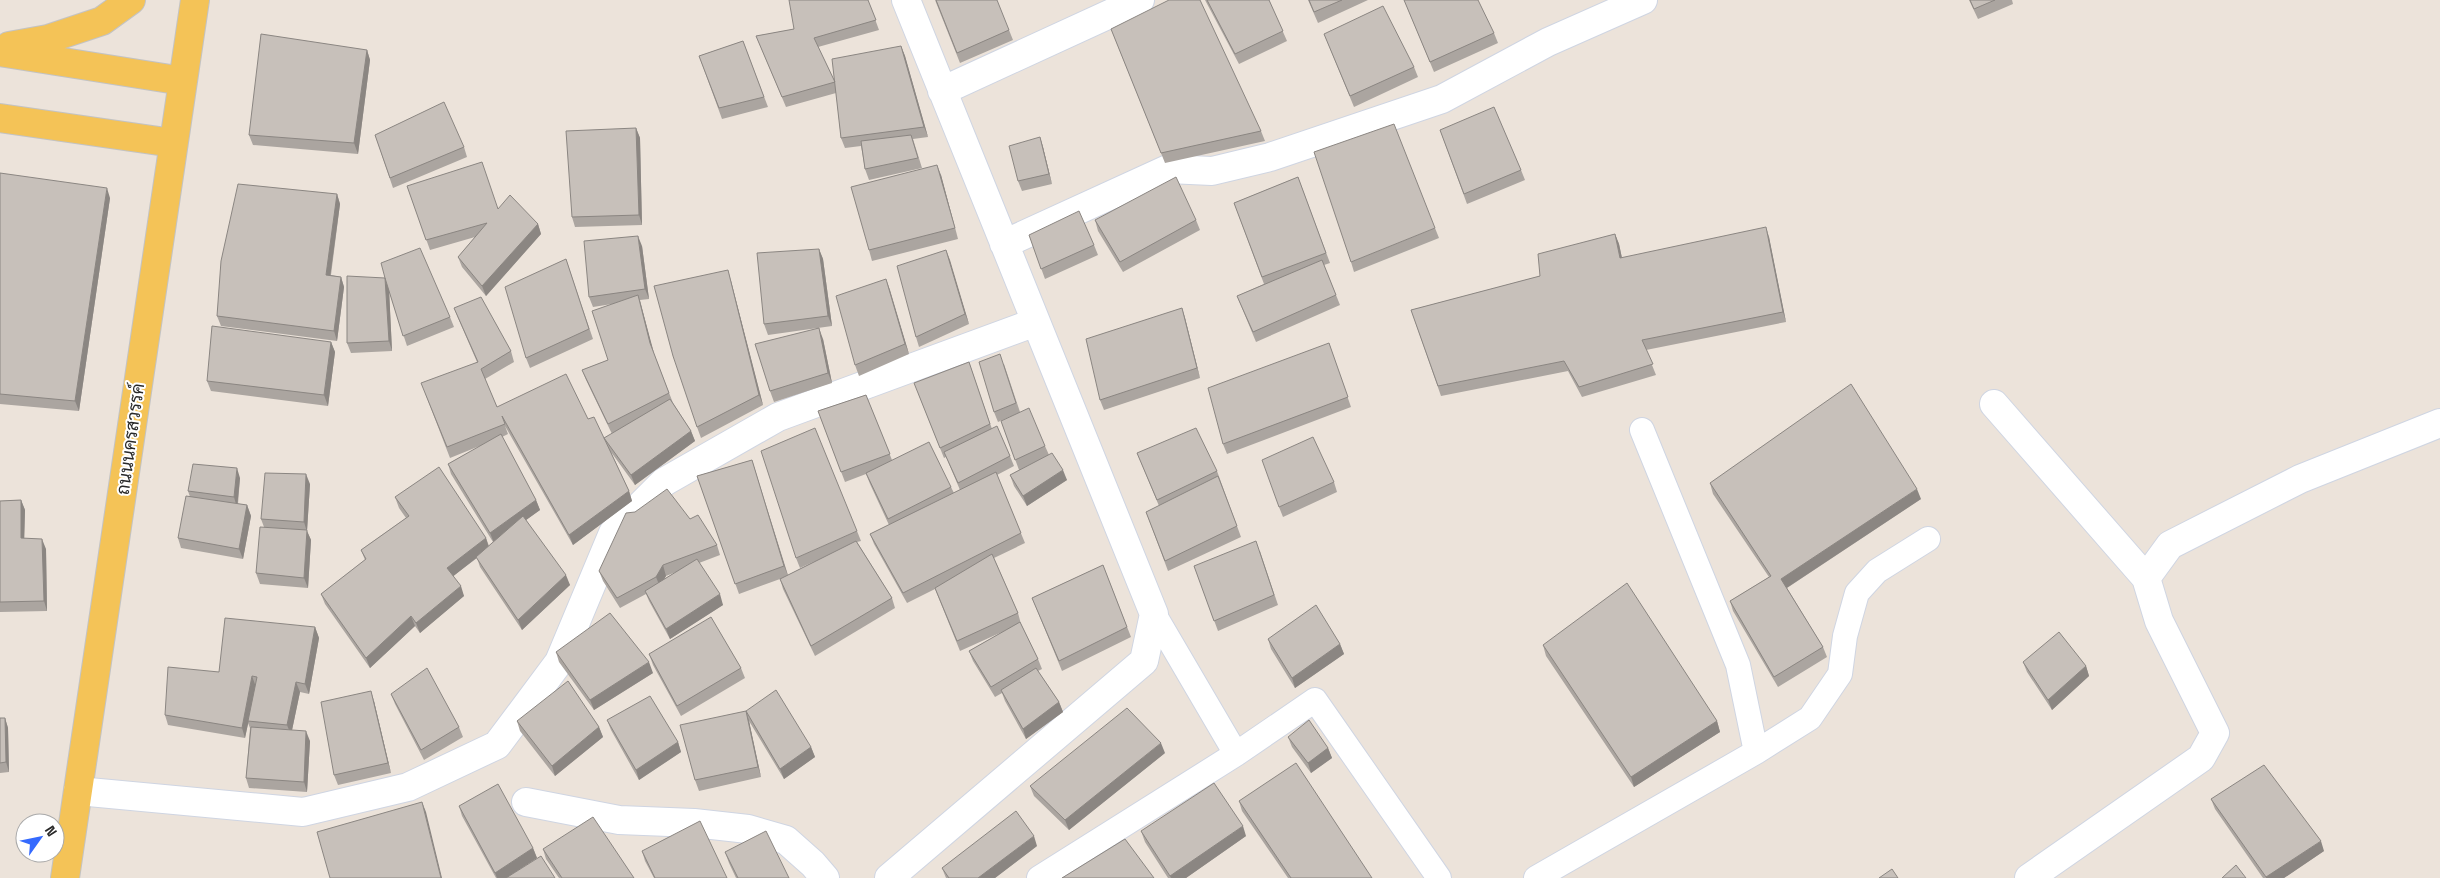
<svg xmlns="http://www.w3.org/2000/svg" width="2440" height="878" font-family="'Space Grotesk',Sarabun,sans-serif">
	<rect width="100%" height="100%" fill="#ece3da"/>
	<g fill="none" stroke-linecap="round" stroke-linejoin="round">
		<defs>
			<path id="service" d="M1642,430L1738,665L1756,752
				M1154,614L1236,754L1315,700L1439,878
				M1039,878L1236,754
				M1536,878L1756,752L1810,718L1840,674L1845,636L1857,593L1877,571L1928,539"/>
			<path id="minor" d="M942,91L1140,0
				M1004,244L1168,169L1212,171L1270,157L1442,99L1548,42L1643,0
				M1994,404L2146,578L2159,621L2215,733L2201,758L2029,878
				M2146,578L2170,545L2300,479L2440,423
				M78,791L303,812L408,787L497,745L559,662L613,533L664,482L778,417L1036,322
				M526,802L619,820L694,823L748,829L786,840L813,864L825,878
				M889,878L1144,661L1154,614L906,0"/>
			<path id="primary" d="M9,46L48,39L102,21L131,0
				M0,52L183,81
				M0,118L173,143
				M65,878L195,0"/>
		</defs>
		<use href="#service" stroke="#cfd5e2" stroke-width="26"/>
		<use href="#minor" stroke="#cfd5e2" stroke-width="30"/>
		<use href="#primary" stroke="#c3c3c3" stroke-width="30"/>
		<use href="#service" stroke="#fff" stroke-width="24"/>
		<use href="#minor" stroke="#fff" stroke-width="28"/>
		<use href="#primary" stroke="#f4c357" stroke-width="28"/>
	</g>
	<path fill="#aba5a0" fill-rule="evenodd" d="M868,0L879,30L818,47L835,82L901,46L905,56L928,137L913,139L922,168L869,180L865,169L861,146L845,148L841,138L836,93L786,107L756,36L794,29Z
		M935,0L1009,30L1013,40L960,63Z
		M1205,0H1269L1287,41L1239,64Z
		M1308,0H1368L1318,23Z
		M1404,0L1494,33L1498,43L1434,72Z
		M1969,0H2012L2013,4L1978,19Z
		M1111,29L1261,131L1265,141L1165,163Z
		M1324,34L1414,67L1418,77L1354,107Z
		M743,41L768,107L722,119L699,56Z
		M367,50L370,60L358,154L253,145L249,135Z
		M636,128L640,138L642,225L575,227L572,217Z
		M1440,130L1521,170L1525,180L1467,204Z
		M375,135L464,147L467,157L393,188Z
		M1040,137L1043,147L1052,184L1022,191L1018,181Z
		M0,173L110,198L79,411L0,404Z
		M941,175L958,239L872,261L869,250Z
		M1298,177L1330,263L1324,265L1340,305L1256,342L1237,296L1264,284L1234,203Z
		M407,186L498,209L538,224L541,234L486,296L462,267L458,257L475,237L430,250Z
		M337,194L340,204L331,275L341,277L344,287L337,341L221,326L217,316Z
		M1095,220H1196L1200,230L1123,272L1098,231Z
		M1435,228L1439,238L1354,272L1351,262Z
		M1615,234L1619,244L1622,258L1769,237L1786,322L1646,350L1656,375L1582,397L1568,371L1441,396L1411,310L1540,276Z
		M1029,235L1094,245L1098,255L1045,279Z
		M642,246L649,299L640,300L653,351L673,403L691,431L695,441L635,485L611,452L629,491L632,501L573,545L505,426L508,434L502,437L536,500L540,510L526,520L570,585L522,630L480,567L477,558L453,576L464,596L420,633L415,626L370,668L325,604L321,594L365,560L361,550L406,518L399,508L395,497L486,538L489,546L493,542L451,474L448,464L482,445L450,458L425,393L477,362L458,318L454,308L511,351L514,362L485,379L497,407L588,419L604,438L612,434L586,380L582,370L608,360L612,304L593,307L589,297Z
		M819,249L823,259L832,326L768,335L764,324Z
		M946,250L969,324L919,347L916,337Z
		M566,259L593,339L530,368L526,358Z
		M385,278L450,317L454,327L407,346L389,291L392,351L351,353L347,343Z
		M886,279L909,354L859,376L855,365Z
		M731,281L763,405L701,438L697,427Z
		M1182,308L1185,318L1200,378L1104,410L1100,400Z
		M823,339L832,383L774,402L770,391Z
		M331,342L335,352L328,406L211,391L207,381Z
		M1329,343L1351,407L1227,454L1223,444Z
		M969,362L992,429L1010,456L1014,466L997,475L1025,543L994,558L1018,613L1021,624L1038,659L1042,669L1038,671L1059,702L1063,712L1026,739L1005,701L1002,693L995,697L973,661L969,651L1002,632L960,651L935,589L907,603L874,544L870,534L889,525L870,484L866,474L845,482L818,411L866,395L892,460L951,487L954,493L960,490L946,457L944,458L918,393Z
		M1004,364L1020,412L1045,446L1049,455L1067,480L1027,506L1014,486L1010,475L1019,470L1001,421L1011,416L998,422L994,412Z
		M1137,453L1217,471L1241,537L1168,571L1146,512L1159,506Z
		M752,460L788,575L815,561L800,568L796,558L857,531L861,541L857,542L892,598L895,608L815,656L783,589L780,579L739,594L697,476Z
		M240,478L238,504L247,505L251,516L243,559L181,548L178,538L190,497L188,491Z
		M1334,482L1337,492L1283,517L1279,507Z
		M1710,483L1921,499L1787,588L1823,647L1827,657L1778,687L1733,611L1730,601L1769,577L1713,494Z
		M310,484L307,531L311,540L308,588L260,584L256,573L264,527L261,519Z
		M21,500L25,510L24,538L46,549L47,611L0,612V501Z
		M690,519L717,545L720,555L699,563L723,605L670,639L649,601L646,594L620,608L603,581L599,571ZM676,572L664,579L666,576Z
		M1260,551L1278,605L1218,631L1194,566Z
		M1103,565L1131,637L1062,671L1032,598Z
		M315,627L319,638L309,694L300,692L292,730L310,741L307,792L249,788L246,778L250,728L248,723L245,738L168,725L165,715L219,672Z
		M1268,639L1340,644L1344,654L1295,688L1271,649Z
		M1543,645L1717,721L1720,732L1634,787L1546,656Z
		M556,652L653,673L594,710L559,662Z
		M649,654L741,668L745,678L681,716L653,665Z
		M2023,662L2086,666L2089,676L2052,710L2027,672Z
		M391,694L459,727L463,737L424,760L395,704Z
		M374,701L391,773L338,785L334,775Z
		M746,711L811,747L815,757L784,779L749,721L761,777L699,791L695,780Z
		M0,718H5L8,728L9,772L0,773Z
		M607,720L678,742L681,752L639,780L611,730Z
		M517,721L599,727L603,737L555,776L520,731Z
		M1288,737L1328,748L1332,758L1311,773L1292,747Z
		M1165,753L1069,830L1034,796L1030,786Z
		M2211,799L2324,851L2284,878H2263L2215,809Z
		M1239,801L1372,878H1288L1242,811Z
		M459,806L533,848L537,858L506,878H496L462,816Z
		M1141,831L1246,836L1186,878H1168L1145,842Z
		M1037,846L995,878H946L942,868Z
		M543,849L634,878H559L546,859Z
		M642,851L727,878H654L645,861Z
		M725,852L789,878H736L729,863Z"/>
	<path fill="#8b8682" d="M901,46L905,56L928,137L924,127Z
		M367,50L370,60L358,154L354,143Z
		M636,128L640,138L642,225L639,215Z
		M1040,137L1043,147L1052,184L1049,174Z
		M937,165L941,175L958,239L955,228Z
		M107,188L110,198L79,411L75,401Z
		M337,194L340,204L329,285L326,275Z
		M538,224L541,234L486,296L482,286Z
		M1766,227L1769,237L1786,322L1783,312Z
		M1615,234L1619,244L1624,268L1620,258Z
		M638,236L642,246L649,299L645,289Z
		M819,249L823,259L832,326L828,316Z
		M946,250L950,260L969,324L965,314Z
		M728,270L731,281L763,405L759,395Z
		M341,277L344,287L337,341L334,331Z
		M385,278L389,288L392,351L389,341Z
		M886,279L890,290L909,354L905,344Z
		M638,295L641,305L654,353L650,343Z
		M1182,308L1185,318L1200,378L1197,368Z
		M819,328L823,339L832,383L828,373Z
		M331,342L335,352L328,406L324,395Z
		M691,431L695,441L635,485L631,475Z
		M752,460L755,471L788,576L784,566Z
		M237,468L240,478L237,508L234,497Z
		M1063,470L1067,480L1027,506L1023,496Z
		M306,474L310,484L307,531L311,540L308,588L304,578L307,532L304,522Z
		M1917,489L1921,499L1785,589L1781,579Z
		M629,491L632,501L573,545L569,535Z
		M21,500L25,510L24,548L21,538Z
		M536,500L540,510L494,543L490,533Z
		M247,505L251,516L243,559L239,549Z
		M486,538L489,548L451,578L447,568Z
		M42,539L46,549L47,611L44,601Z
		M663,565L666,576L660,587L656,577Z
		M566,575L570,585L522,630L518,620Z
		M461,586L464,596L420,633L416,623Z
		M720,594L723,605L670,639L666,629Z
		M411,616L415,626L370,668L366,658Z
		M315,627L319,638L309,694L305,684Z
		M1340,644L1344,654L1295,688L1292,678Z
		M649,662L653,673L594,710L590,700Z
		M2086,666L2089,676L2052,710L2048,700Z
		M252,676L256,687L245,738L242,728Z
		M296,682L300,692L291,735L287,725Z
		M371,691L374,701L391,773L388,763Z
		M1059,702L1063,712L1026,739L1023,729Z
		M746,711L749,721L761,777L758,767Z
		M5,718L8,728L9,772L6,762Z
		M1717,721L1720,732L1634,787L1631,777Z
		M599,727L603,737L555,776L552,766Z
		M306,731L310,741L307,792L304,782Z
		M678,742L681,752L639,780L636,770Z
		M1161,743L1165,753L1069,830L1065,820Z
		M811,747L815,757L784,779L780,769Z
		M1328,748L1332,758L1311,773L1308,763Z
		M422,802L426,812L442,878H441Z
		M1243,826L1246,836L1186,878H1171L1170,876Z
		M1034,836L1037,846L995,878H978Z
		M2321,841L2324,851L2284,878H2266V877Z
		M533,848L537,858L506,878H497L495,873Z"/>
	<path fill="#c7c0ba" stroke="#8b8682" d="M789,0H868L876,20L814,38L835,82L782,97L756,36L794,29Z
		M936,0H997L1009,30L957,53Z
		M1169,0H1200L1261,131L1161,153L1111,29Z
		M1207,0H1269L1283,31L1235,54Z
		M1309,0H1342L1314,12Z
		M1404,0H1478L1494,33L1430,62Z
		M1970,0H1995L1974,9Z
		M1383,6L1414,67L1350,96L1324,34Z
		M261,34L367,50L354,143L249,135Z
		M743,41L764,97L719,108L699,56Z
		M901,46L924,127L841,138L832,59Z
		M444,102L464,147L390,178L375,135Z
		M1494,107L1521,170L1464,194L1440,130Z
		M1394,124L1435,228L1351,262L1314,152Z
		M636,128L639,215L572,217L566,131Z
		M911,135L918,158L865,169L861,141Z
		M1040,137L1049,174L1018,181L1009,146Z
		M482,162L498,209L510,195L538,224L482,286L458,257L487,223L426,240L407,186Z
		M937,165L955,228L869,250L851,187Z
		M0,173L107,188L75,401L0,394Z
		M1176,177L1196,220L1120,262L1095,220Z
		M1298,177L1326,253L1262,277L1234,203Z
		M238,184L337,194L326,275L341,277L334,331L217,316L221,261Z
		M1079,211L1094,245L1041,269L1029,235Z
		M1766,227L1783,312L1642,340L1653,364L1579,387L1564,361L1438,386L1411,310L1540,276L1538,254L1615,234L1620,258Z
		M638,236L645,289L589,297L584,241Z
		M420,248L450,317L403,336L385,278L389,341L347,343V276L385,278L381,263Z
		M819,249L828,316L764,324L757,253Z
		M946,250L965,314L916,337L897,266Z
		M566,259L589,329L526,358L505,287Z
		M1322,260L1336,295L1253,332L1237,296Z
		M728,270L759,395L697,427L673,356L654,286Z
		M886,279L905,344L855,365L836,296Z
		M638,295L650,343L669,393L608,424L582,370L608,360L592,311Z
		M481,297L511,351L481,369L497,407L566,374L588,419L594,417L604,438L670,399L691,431L631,475L604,438L629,491L569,535L502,416L505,424L447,447L421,383L478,362L454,308Z
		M1182,308L1197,368L1100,400L1086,339Z
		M212,326L331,342L324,395L207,381Z
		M819,328L828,373L770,391L755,344Z
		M1329,343L1348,397L1223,444L1208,388Z
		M1000,354L1016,403L994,412L979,362Z
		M969,362L990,424L940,448L914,383Z
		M1851,384L1917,489L1781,579L1823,647L1774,677L1730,601L1771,576L1710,483Z
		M866,395L890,454L841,472L818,411Z
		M1029,408L1045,446L1015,460L1001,421Z
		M997,426L1010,456L958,483L944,452Z
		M815,428L857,531L796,558L761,451Z
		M1196,428L1217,471L1157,500L1137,453Z
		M501,434L536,500L490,533L448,464Z
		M1313,437L1334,482L1279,507L1262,460Z
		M929,442L951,487L888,519L866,473Z
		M1052,453L1063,470L1023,496L1010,475Z
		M752,460L784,566L735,584L697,476Z
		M193,464L237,468L234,497L188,491Z
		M439,467L486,538L447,568L461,586L416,623L411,616L366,658L321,594L366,559L361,550L409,516L395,497Z
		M996,472L1021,533L903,593L870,534Z
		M265,473L306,474L304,522L261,519Z
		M1218,476L1237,526L1165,561L1146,512Z
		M667,489L690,519L698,515L717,545L663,565L656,577L617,598L599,571L626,513L635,512Z
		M186,496L247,505L239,549L178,538Z
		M21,500V538L42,539L44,601L0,602V501Z
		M523,516L566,575L518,620L476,557Z
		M260,527L307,530L304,578L256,573Z
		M856,541L892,598L811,646L780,579Z
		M1256,541L1274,595L1214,621L1194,566Z
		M992,554L1018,613L957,641L935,588Z
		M697,559L720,594L666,629L645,591Z
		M1103,565L1127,627L1059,661L1032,598Z
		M1627,583L1717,721L1631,777L1543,645Z
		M1316,605L1340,644L1292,678L1268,639Z
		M610,613L649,662L590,700L556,652Z
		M711,617L741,668L677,706L649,654Z
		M225,618L315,627L305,684L296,682L287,725L248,721L257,677L252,676L242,728L165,715L168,667L219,672Z
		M1020,622L1038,659L991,687L969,651Z
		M2059,632L2086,666L2048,700L2023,662Z
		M427,668L459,727L421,750L391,694Z
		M1036,668L1059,702L1023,729L1001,690Z
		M568,681L599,727L552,766L517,721Z
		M776,690L811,747L780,769L746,711L758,767L695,780L680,725L746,711Z
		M371,691L388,763L334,775L321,702Z
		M650,696L678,742L636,770L607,720Z
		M1127,708L1161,743L1065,820L1030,786Z
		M0,718H5L6,762L0,763Z
		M1309,720L1328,748L1308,763L1288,737Z
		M251,727L306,731L304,782L246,778Z
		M1296,763L1372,878H1291L1239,801Z
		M2264,765L2321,841L2266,877L2211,799Z
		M1214,783L1243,826L1170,876L1141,831Z
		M498,784L533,848L495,873L459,806Z
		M422,802L441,878H330L317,832Z
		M1016,811L1034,836L978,878H949L942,868Z
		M593,817L634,878H562L543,849Z
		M700,821L727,878H655L642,851Z
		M766,831L789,878H738L725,852Z
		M1125,839L1154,878H1062Z
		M541,856L555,878H506Z
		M2236,865L2246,878H2222Z
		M1892,869L1898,878H1879Z"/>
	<g text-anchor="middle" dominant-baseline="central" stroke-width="4" stroke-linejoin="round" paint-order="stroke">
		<g font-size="18" fill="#292929" stroke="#fff">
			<text transform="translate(130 439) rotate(-82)">ถนนนครสวรรค์</text>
		</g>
	</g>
	<g transform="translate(40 838) rotate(57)"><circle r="24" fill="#ffffff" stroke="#a9a9a9"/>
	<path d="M0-4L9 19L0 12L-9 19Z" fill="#356afe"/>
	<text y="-8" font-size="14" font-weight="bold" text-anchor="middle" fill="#292929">N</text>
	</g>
</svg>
